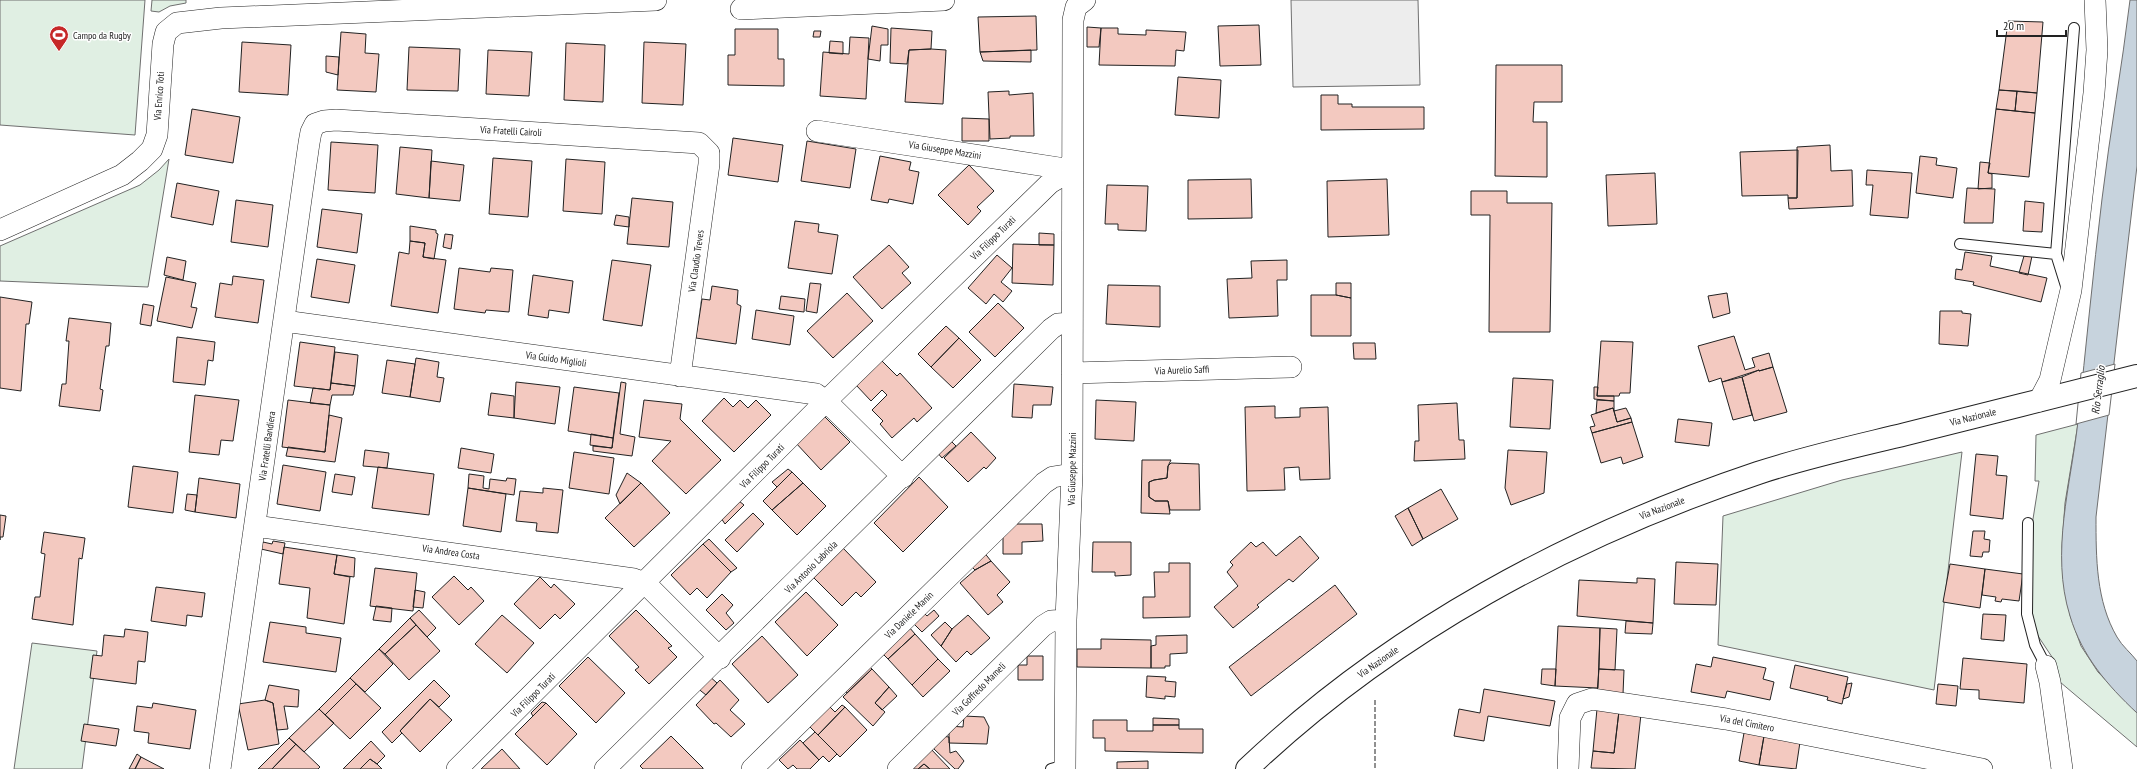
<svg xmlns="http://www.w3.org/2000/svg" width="2137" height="769" font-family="'PT Sans Narrow',sans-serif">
	<rect width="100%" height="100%" fill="#fff"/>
	<path fill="#e0efe3" stroke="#6f6f6f" d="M0,0H145L135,135L0,125Z
		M152,0H186V3L170,6L159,12L151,11Z
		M169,159L148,287L0,281V246L140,185L159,170Z
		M2078,424L2065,503L2062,547L2070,615L2081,646L2098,672L2137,713V747L2060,682L2052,657L2038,636L2033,623L2031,608L2033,519L2039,481H2035L2036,435Z
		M1962,452L1934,690L1718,645L1723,516L1842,480Z
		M32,643L97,651L82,769H14Z"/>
	<path fill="#ededed" stroke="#6f6f6f" d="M1291,0H1418L1420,85L1293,87Z"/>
	<path fill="#c7d3dd" stroke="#6f6f6f" d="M2130,0H2137V166L2096,517C2096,558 2096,601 2117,637C2122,646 2131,653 2137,661V713C2107,685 2082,656 2070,616C2050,552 2071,485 2078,421C2086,347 2093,273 2102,199C2110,132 2122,67 2130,0Z"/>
	<path fill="#fff" stroke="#6f6f6f" d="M2115,364L2109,415L2076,424L2081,373Z"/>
	<path fill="#f3c9c0" stroke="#222" d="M1036,16L1037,50L980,52L978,17Z
		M2008,21L2043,22L2037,93L1999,90Z
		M1259,25L1261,65L1220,66L1218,26Z
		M872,26L888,29V45H881L880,61L868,59Z
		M1087,27L1101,28L1099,47H1087Z
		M891,28L932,31L931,49L909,50L907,64L890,63Z
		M1101,28H1118V34L1146,35V30L1186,32L1184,51L1176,50L1175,66L1099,65Z
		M735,29H778V59H784V86L728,85V55H735Z
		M814,31H821L820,37H813Z
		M341,32L366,34L365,53L379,54L376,92L337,90Z
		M850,37L869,38L866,99L820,96L823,52L849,54Z
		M830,41L843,42V54L829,53Z
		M242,42L291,45L288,95L239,92Z
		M644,42L686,44L683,105L642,103Z
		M566,43L605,45L603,102L564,100Z
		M409,47L460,49L458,91L407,90Z
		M931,49L946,50L943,104L905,102L909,50Z
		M488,50L532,52L529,96L486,94Z
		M1031,50V62L983,61L980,52Z
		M326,56L339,57L338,75L326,72Z
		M1496,65H1562V102H1534L1533,122H1547V177L1495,176Z
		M1178,77L1221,80L1219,118L1175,115Z
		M1999,90L2017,91L2015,111L1996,109Z
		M1009,91V95L1033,93L1034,136H1010V138L990,139L988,92Z
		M2017,91L2037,93L2035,113L2015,111Z
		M1321,95H1338V104H1352V107H1424V129L1321,130Z
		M192,109L240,117L233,163L185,155Z
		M1996,109L2035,113L2029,177L1988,173Z
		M962,118L989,119V141H962Z
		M733,138L783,145L778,182L728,175Z
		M807,141L856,149L850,188L801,181Z
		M331,142L378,145L375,193L328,190Z
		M1830,145L1831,171L1852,170L1853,206L1789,209L1788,198H1797V147Z
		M400,147L432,150L429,198L396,194Z
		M1798,150L1797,198H1788V195L1742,196L1740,152Z
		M880,156L911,162L909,170L919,172L913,204L889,199L888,203L871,200Z
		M1920,156L1937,158L1936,165L1957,168L1953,198L1916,193Z
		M493,158L532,161L528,217L489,214Z
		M566,159L605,162L602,214L563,211Z
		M431,161L464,165L460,201L429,198Z
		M1980,162L1990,163L1988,173L1992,174V188L1978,189Z
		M969,165L994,191L977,207L981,211L968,225L938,195Z
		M1867,170L1912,173L1908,218L1870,215L1873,185H1866Z
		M1655,173L1657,224L1608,226L1606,175Z
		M1251,179L1252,218L1188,219V180Z
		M1387,179L1389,235L1328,237L1327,181Z
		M177,183L219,191L213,225L171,217Z
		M1107,185L1148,186L1146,231L1118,230V224H1105Z
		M1967,188L1995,189L1993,223H1964Z
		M1471,191H1507V203H1552L1550,332H1489L1490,215H1471Z
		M632,198L673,202L669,247L627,244Z
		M236,200L273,205L268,247L231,242Z
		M2025,201L2044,203L2042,232L2023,231Z
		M322,209L362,214L357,253L317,247Z
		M616,215L629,217V227L614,225Z
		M795,221L819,224L818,232L838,235L832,274L788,268Z
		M410,226L436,230V233L438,234L434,259L423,257L425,243L410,241Z
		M1039,233L1054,234V245H1039Z
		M445,234L453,235L451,249L443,247Z
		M410,241L425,243L423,257L446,260L438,313L391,306L399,252L409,254Z
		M1013,244L1054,245L1053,285L1012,283Z
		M889,245L909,267L902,273L911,283L882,309L853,277Z
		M1965,252L1992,256L1990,266L2047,278L2041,302L1973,285L1974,282L1955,279L1956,269L1962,270Z
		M997,255L1012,268L1001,282L1012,291L1003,302L994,294L986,304L968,288Z
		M2024,256H2032L2028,275L2019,273Z
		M167,257L186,261L183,280L164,275Z
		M317,259L355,265L349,303L311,297Z
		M612,260L651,265L642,326L603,320Z
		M1287,260V280H1277L1278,316L1229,318L1227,279L1252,278L1251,261Z
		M459,268L490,272L491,268L513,270L509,312L486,310L485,313L454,309Z
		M533,275L573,281L569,313L549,310L548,318L528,315Z
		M233,276L264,280L258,323L215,317L220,283L232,285Z
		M166,277L196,283L191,307L197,308L192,328L157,321Z
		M810,283L821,284L817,313L806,311Z
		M1336,283H1351V298L1336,295Z
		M1108,285L1160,286V327L1106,324Z
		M712,286L738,290L737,304L741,306L736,344L696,338L702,299L710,300Z
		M847,293L873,321L833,358L807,331Z
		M1727,293L1730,313L1713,318L1708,296Z
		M1311,295H1336L1351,298V336H1311Z
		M781,296L805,299L804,312L779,309Z
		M0,297L32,302L29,324H26L21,391L0,388Z
		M998,303L1024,328L995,357L969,332Z
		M143,304L154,306L151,326L140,324Z
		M756,310L794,316L790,345L752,339Z
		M1940,311H1962V313L1971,314L1968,346L1939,344Z
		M69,318L111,323L109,346H106L100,389L103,390L100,411L59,406L62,384H66L69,341H66Z
		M946,326L959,338L931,367L918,354Z
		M1734,336L1745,370L1755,367L1752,358L1769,353L1773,367L1759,371V370L1722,382L1721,378L1709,382L1698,346Z
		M177,337L215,342L213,361L208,360L205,385L173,382Z
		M959,338L981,360L953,388L931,367Z
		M1601,341L1633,342L1630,393H1620L1619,396H1597Z
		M300,342L335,347L330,390L294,386Z
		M1353,343H1375L1376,359H1354Z
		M335,352L358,355L355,386L331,383Z
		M416,358L439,362L437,377L444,378L440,402L410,397Z
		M387,360L415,364L410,397L382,393Z
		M881,360L897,376L900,373L932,408L917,422L914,418L892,438L880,424L883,421L872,410L887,395L882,390L871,401L856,385Z
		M1773,367L1787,412L1754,421L1742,377L1759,370V371Z
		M1742,377L1752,415L1733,420L1722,382Z
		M1513,378L1553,380L1550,429L1510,427Z
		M516,382L560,387L555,424L514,418Z
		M621,382L626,383L620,434L635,437L632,456L593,451V446L612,448Z
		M331,383L355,386L353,395H332L330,405L310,403L313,388L330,390Z
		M1014,384L1053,387L1051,405H1033L1032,418L1012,417Z
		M574,387L619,393L613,438L568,431Z
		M1594,387H1598L1597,396H1614V401L1594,399Z
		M491,393L514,396V418L488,415Z
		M195,395L239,400L233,441L221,440L219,455L189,452Z
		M724,398L733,407L740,400L748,408L756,400L771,415L734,452L702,421Z
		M288,400L330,405L325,452L282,447Z
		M644,400L682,404L680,419L721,460L686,494L652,461L671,441L639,437Z
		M1096,400L1136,402L1134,441L1095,439Z
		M1597,400L1614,401V411L1613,408L1596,413Z
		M1457,403L1459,440H1464L1465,459L1414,461L1415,441H1419L1418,405Z
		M1275,406V418L1300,417V408L1328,407L1330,479L1300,480L1299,467L1284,468L1285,490L1247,491L1245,407Z
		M1613,408L1617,422L1631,418L1632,422L1592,433L1590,427L1595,426L1591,415Z
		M1626,408L1631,418L1617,422L1614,411Z
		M329,415L342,418L335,462L286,456L288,447L325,452Z
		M823,415L850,442L821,470L795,442Z
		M1678,419L1712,423L1709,446L1675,442Z
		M1632,422L1643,457L1623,464L1621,457L1601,463L1592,433Z
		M971,432L996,458L986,469L984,467L968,482L944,458Z
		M591,434L613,438L612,448L590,445Z
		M949,439L956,446L942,458L936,451Z
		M461,448L494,454L491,473L458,468Z
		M365,450L389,453L387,468L363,466Z
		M1508,450L1547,452L1544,493L1511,505L1505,488Z
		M574,452L614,458L609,494L569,488Z
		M1976,454L1998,456L1996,475L2007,476L2003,519L1970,515Z
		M1142,460H1171L1168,466L1167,478L1154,480L1149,482V497L1155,501H1168L1170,514L1141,513Z
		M1171,463L1199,464L1200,510H1170L1168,501H1155L1149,497V482L1154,480L1167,478L1168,466Z
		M283,465L326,472L320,511L277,504Z
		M133,466L178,472L173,513L128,507Z
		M378,467L434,474L429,515L372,508Z
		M788,469L792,472L777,487L772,482Z
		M792,472L803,483L772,510L763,501Z
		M627,473L641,483L620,504L616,495Z
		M335,474L355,477L352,495L332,492Z
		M469,474L484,476L483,488L489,489L490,479L506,481L507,478L516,479L514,495L468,488Z
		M919,477L948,507L903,552L874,523Z
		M199,478L240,484L236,518L195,512Z
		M641,483L670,513L634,547L605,518Z
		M803,483L826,506L797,535L772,510Z
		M468,488L506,494L501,532L463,526Z
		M543,488L563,490L558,533L536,531L537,523L516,521L520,491L543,493Z
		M1441,489L1458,519L1423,539L1408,508Z
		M187,494L197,495L195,512L185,510Z
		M739,501L744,505L725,524L721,518Z
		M1408,508L1423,539L1412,546L1395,516Z
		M753,513L764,524L737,552L725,540Z
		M0,515L6,516L3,537H0V540Z
		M1003,524H1042L1043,541L1022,542V554H1003Z
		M1973,531H1985L1984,539L1990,540L1989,552H1983L1982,557L1970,556Z
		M44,532L85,538L82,559L79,558L73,625L32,619L35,597H40L45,554L41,553Z
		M1300,536L1319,558L1293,582L1289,579L1257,605L1259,607L1233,628L1214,607L1238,586L1227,572L1233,565L1230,562L1251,542L1256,547L1263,542L1276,556Z
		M709,539L737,568L731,572L703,544Z
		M273,541L285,543L283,554L261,549L263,542L272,544Z
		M1093,542H1131V575L1115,576V572H1092Z
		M703,544L731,572L707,598L697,588L690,595L671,575Z
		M284,547L337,555L334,574L350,577L344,624L307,618L310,588L279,584Z
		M842,547L876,582L861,597L856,592L842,606L813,577Z
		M983,551L991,561L975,570L969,564Z
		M337,555L355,558L354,577L334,574Z
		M991,561L1010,582L997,595L1003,602L988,615L960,583L975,570Z
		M1676,562L1718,564L1716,605L1674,604Z
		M1169,563H1190V617L1143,618V597H1155L1154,572H1169Z
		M1950,564L1985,569L1980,608L1943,602Z
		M375,568L417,573L413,611L370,606Z
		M1985,569L2023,574L2019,601L2002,599L2001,602L1995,601L1996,597L1982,595Z
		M454,576L468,590L471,587L484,601L459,625L432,597Z
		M540,577L551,588L554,584L575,604L560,619L555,614L540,629L514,604Z
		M1637,578L1655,579L1653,623L1577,616L1579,580L1637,583Z
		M1335,585L1357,614L1251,696L1229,667Z
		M156,587L205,593L202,617L187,615L186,626L151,621Z
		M415,590L425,592L423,608L413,607Z
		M806,592L838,625L807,656L775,622Z
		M722,594L733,605L726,613L734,623L726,630L706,610Z
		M376,606L392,608L391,622L373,620Z
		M920,609L927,616L934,610L939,616L922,632L911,621Z
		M419,610L436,628L427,637L410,618Z
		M636,610L672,646L668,648L677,657L649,684L635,670L639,667L609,636Z
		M1983,614L2006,615L2004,641L1981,639Z
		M502,615L534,643L507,673L475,644Z
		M968,615L990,638L971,655L967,651L956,662L941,646L952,629Z
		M410,618L416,625L385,654L379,649Z
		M1626,621L1653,623L1652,634L1625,633Z
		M270,622L306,627V633L341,638L336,672L263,662Z
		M945,622L952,629L941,646L931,635Z
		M416,625L440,651L409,680L385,654Z
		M1558,626L1600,628L1598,688L1555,686Z
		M909,627L915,634L888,659L881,652Z
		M1600,628L1617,629L1615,670L1599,669Z
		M125,629L148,632L145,662L138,661L136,684L90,678L93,655L102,656L104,635L124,637Z
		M915,634L938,659L912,685L888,659Z
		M1187,635V653L1170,654V666H1165V668H1151V646L1156,645V636Z
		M762,636L798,675L768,703L732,664Z
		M1101,639L1151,640V668L1077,667V649H1101Z
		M379,649L393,664L365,692L350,678Z
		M1027,656H1043V680H1018V665H1027Z
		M588,657L625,693L596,723L559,686Z
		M1713,657L1766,668L1763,679L1774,682L1770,700L1727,691L1725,698L1691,692L1696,664L1711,667Z
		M1963,658L2027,664L2024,703L1979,699V690L1960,689Z
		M938,659L950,671L923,697L912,685Z
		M866,663L872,669L847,693L842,685Z
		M1795,665L1848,677L1842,704L1827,700L1828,697L1790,688Z
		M872,669L889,687L875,703L885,712L873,726L843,697Z
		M1542,669H1556L1555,686L1541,684Z
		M1599,669L1624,670L1623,694L1597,693Z
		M708,675L717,683L706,695L696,687Z
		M1147,676L1166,677L1165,681L1176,682L1175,697L1165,696V699L1146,697Z
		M350,678L356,684L325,715L319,709Z
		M434,680L450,696L439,707L430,699L400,731L402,733L392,743L382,732Z
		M720,680L739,700L730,710L745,724L731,737L716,723L714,724L696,705Z
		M1852,683L1849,697L1843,699L1847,684Z
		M356,684L381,708L350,739L325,715Z
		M1938,684L1958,686L1956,706L1936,704Z
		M269,685L299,690L298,707L284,706L288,729L277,730L273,703L265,700Z
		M889,687L897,696L882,710L875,703Z
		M1484,689L1555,701L1550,726L1488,716L1484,741L1454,736L1459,709L1480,713Z
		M430,699L452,720L420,752L400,731Z
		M265,700L273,703L279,744L248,750L238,704Z
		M542,702L546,703L533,716L531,713Z
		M153,703L196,710L190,749L148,743L149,733L134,731L137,706L152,708Z
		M546,703L577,734L547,765L515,734Z
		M828,705L835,712L842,705L845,707L818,735L808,725Z
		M845,707L867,730L840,757L818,735Z
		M319,709L334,723L304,752L289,738Z
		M1597,709L1619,711L1614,753L1593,751Z
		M1619,711L1641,714L1635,769L1591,768L1593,751L1614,753Z
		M964,716L984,717L989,727L987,744L949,743V726L963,727Z
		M1153,718L1179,719V725H1153Z
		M1093,720H1127V731H1153V725H1179V729H1203V753L1105,751V738H1093Z
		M84,724L119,729L116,746L81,741Z
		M815,732L837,754L829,762L823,756L819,760L803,743Z
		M1744,733L1764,736L1759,765L1739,761Z
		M671,736L703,768V769H643L640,766Z
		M941,736L949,737L950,753L956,751L964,761L958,769H955L934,749L932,743Z
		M1764,736L1800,742L1796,769L1759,765Z
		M289,738L296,744L272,769H258Z
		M800,740L819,760L810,769H797L793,765L788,769L779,760Z
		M371,741L385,756L377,764L370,759L360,769H343Z
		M296,744L320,767L318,769H272Z
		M930,748L950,769H930L924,764L918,769H907Z
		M502,749L520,769H481Z
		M137,754L141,757L135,769H129Z
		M141,757L164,769H135Z
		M370,759L377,764L382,769H360Z
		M1148,761V769H1117V762Z
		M924,764L930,769H918Z"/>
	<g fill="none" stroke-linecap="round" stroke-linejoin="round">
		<defs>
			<path id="service" d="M1960,244L2056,254
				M2066,286L2056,254L2074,28
				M2028,523L2027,614L2035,645L2046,666
				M1051,769L1065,765"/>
			<path id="minor" d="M741,9L944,0
				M817,131L1072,170
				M0,230L122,175L140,161L152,149L157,135L163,44L166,32L177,23L221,18L656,0
				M284,321L816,394L826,401L903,477
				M1072,373L1291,367
				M2039,401L2050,380L2071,290L2094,93L2097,50L2095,0
				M255,526L634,579L645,583L720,658
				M2046,666L2050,682L2062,769
				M220,769L309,143L311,132L315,124L324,121L336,120L699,143L709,153V164L680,376
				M457,769L826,401L1050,183L1072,170
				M605,769L1051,329L1058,324L1072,323
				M752,769L1044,483L1053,477L1072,474
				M898,769L1043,626L1051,621L1066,620
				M1065,769L1066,620L1072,474L1073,20L1076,7L1085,0
				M1568,769L1570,718L1577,704L1592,699L1726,719L1982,769"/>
			<path id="primary" d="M1247,769C1391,632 1570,536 1758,473C1806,457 1857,446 1906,434C1983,415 2060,395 2137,376"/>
		</defs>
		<use href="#service" stroke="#222" stroke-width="12"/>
		<use href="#minor" stroke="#222" stroke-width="22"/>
		<use href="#primary" stroke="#222" stroke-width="24"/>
		<use href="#service" stroke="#fff" stroke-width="10"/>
		<use href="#minor" stroke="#fff" stroke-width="21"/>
		<use href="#primary" stroke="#fff" stroke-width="22"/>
		<path stroke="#222" stroke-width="1" stroke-dasharray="5 2" stroke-linecap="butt" d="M1375,700V769"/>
	</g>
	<defs>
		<symbol id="stadium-pin" viewBox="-11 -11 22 30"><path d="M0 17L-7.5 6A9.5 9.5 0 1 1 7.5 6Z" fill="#c62828" stroke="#fff"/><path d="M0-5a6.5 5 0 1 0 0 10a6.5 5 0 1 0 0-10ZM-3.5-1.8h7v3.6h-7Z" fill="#fff"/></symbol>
	</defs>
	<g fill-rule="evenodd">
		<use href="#stadium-pin" x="48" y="24" width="22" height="30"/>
	</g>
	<g text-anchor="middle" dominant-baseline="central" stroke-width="3" stroke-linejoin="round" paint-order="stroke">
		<g font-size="10" fill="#222" stroke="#fff" text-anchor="start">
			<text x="73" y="35">Campo da Rugby</text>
		</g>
		<g font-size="10" fill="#222" stroke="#fff">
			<text transform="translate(159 96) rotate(-86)">Via Enrico Toti</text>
			<text transform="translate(511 131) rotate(3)">Via Fratelli Cairoli</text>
			<text transform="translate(945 150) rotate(9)">Via Giuseppe Mazzini</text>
			<text transform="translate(993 238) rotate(-44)">Via Filippo Turati</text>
			<text transform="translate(696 261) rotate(-82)">Via Claudio Treves</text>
			<text transform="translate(556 359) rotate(8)">Via Guido Miglioli</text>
			<text transform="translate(1182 370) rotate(-2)">Via Aurelio Saffi</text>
			<text transform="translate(1973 417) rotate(-14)">Via Nazionale</text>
			<text transform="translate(267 446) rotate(-82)">Via Fratelli Bandiera</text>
			<text transform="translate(762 466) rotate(-45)">Via Filippo Turati</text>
			<text transform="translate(1072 469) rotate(-89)">Via Giuseppe Mazzini</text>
			<text transform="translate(1662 508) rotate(-21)">Via Nazionale</text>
			<text transform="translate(451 552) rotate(8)">Via Andrea Costa</text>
			<text transform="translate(811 567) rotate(-45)">Via Antonio Labriola</text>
			<text transform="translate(909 615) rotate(-44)">Via Daniele Manin</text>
			<text transform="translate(1378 662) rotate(-35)">Via Nazionale</text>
			<text transform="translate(979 689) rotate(-45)">Via Goffredo Mameli</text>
			<text transform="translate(533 695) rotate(-45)">Via Filippo Turati</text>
			<text transform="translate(1747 723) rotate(11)">Via del Cimitero</text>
		</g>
		<g font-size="11" font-style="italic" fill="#222" stroke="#fff">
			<text transform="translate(2098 390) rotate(-83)">Rio Serraglio</text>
		</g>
	</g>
	<path d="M1997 30v6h69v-6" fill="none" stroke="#222222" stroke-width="2"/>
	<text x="2003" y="30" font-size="12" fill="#222222" stroke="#ffffff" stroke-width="3" paint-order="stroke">20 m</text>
</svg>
